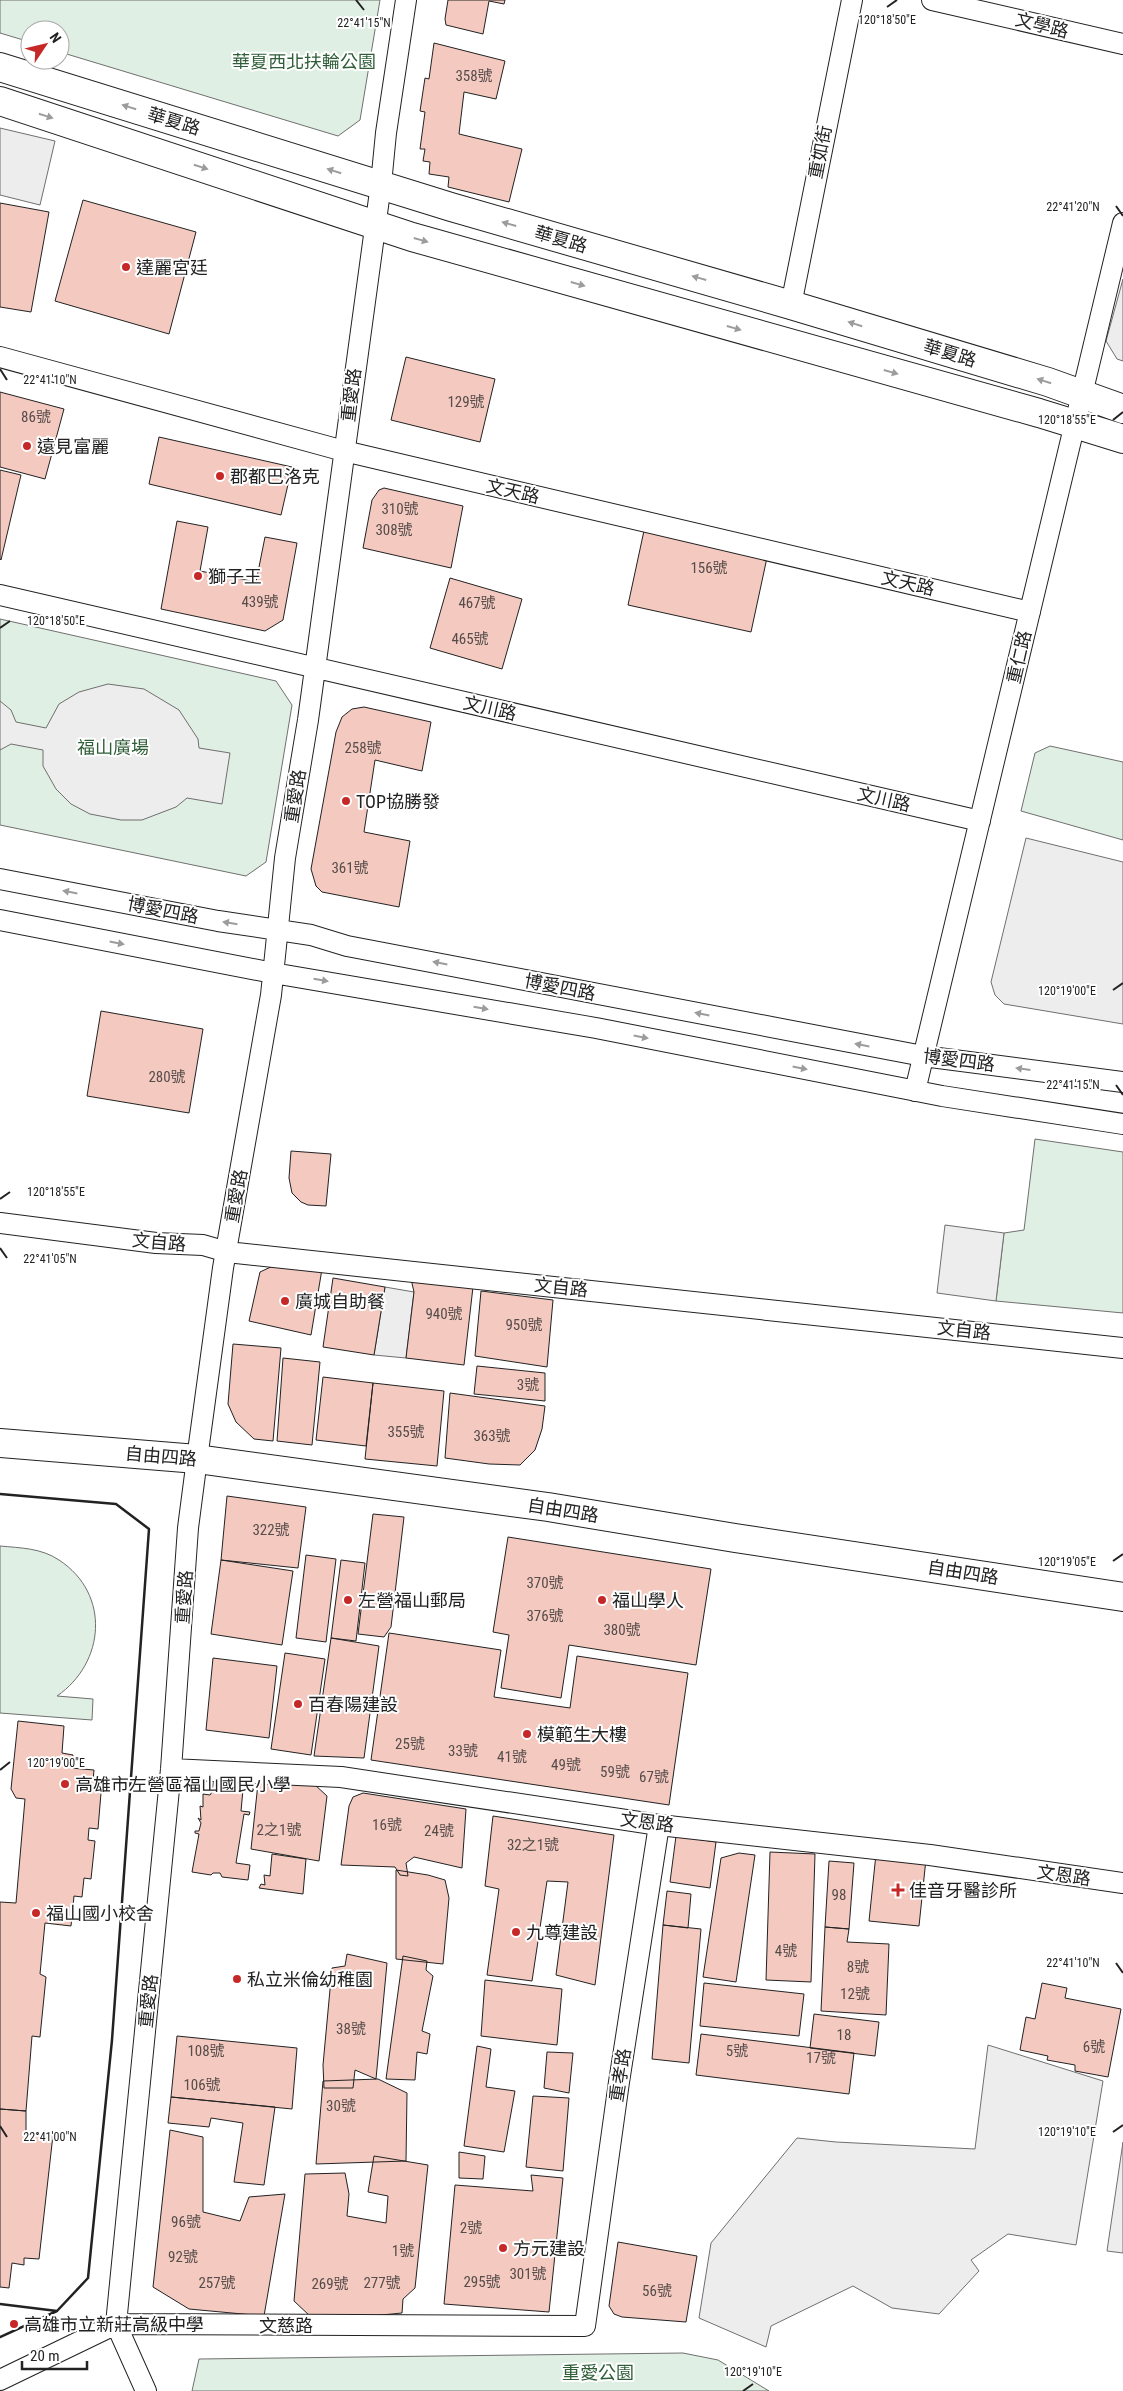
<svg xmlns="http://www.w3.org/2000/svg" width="1123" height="2391" font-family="'Roboto Condensed','Noto Sans TC',sans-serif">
	<rect width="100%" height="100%" fill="#fff"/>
	<path fill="#e0efe3" stroke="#6f6f6f" d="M0,0H380L360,120L338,136L60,52V30H30V42L0,33Z
		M0,619L276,681L292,705L266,862L246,876L0,825Z
		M1050,746L1123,762V840L1021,811L1035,753Z
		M1035,1139L1123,1152V1313L996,1301L1004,1233L1024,1230Z
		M0,1546C21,1548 41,1548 59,1560C111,1594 105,1663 57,1696L93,1699L92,1720L0,1713Z
		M683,2353L718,2360L769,2391H192L199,2359Z"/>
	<path fill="#ededed" stroke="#6f6f6f" d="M0,128L55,141L40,205L0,195Z
		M1123,279V361L1117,359L1106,341Z
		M108,684L144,689L179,710L198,739L199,748L230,753L222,804L187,798L176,807L142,820H121L90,814L71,804L56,789L43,766V750L11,744L0,750V701L11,710L16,722L46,728L59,704L79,692Z
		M1026,838L1123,862V1024L1004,1004L995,995L991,982Z
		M945,1225L1004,1233L996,1301L937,1293Z
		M385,1287L414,1292L406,1358L374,1355Z
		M988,2045L1103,2081L1076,2245L1008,2234L971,2260L979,2271L939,2314L892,2308L853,2286L771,2326L766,2347L699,2318L711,2243L797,2138L836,2142L975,2149Z
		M1123,2142V2253L1107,2251Z"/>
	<path fill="#f3c9c0" stroke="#222" d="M448,0H505L504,4L489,1L483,34L446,25L445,19Z
		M434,43L505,61L496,99L464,92L459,134L522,149L509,202L448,187L449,177L429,174L430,162L423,161L425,149H420L425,112L420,111L425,78L429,79Z
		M83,200L196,232L169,334L55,301Z
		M0,203L49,212L31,312L0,307Z
		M406,357L495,379L480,442L391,420Z
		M0,392L64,409L45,479L0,467Z
		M159,437L292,467L281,515L149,484Z
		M0,470L21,475L1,560L0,559Z
		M384,488L463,506L451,568L363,548L372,500L379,490Z
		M177,521L208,527L200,571L256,582L265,537L297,543L283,620L265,631L161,609Z
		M645,526L768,553L751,632L628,605Z
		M450,578L522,599L502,669L430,648Z
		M364,707L431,722L422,771L375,760L364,832L410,841L399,907L322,892L316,886L311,869L336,732L342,717L352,709Z
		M101,1011L203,1029L189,1113L87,1096Z
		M291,1151L331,1154L326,1206L308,1205L301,1202L292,1193L289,1178Z
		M275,1265L322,1269L311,1335L249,1321L260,1272Z
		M333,1278L385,1287L374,1355L323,1347Z
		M411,1279L473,1287L464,1365L406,1358L414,1292Z
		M481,1291L553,1300L547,1367L475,1356Z
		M233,1344L281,1348L273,1441L254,1439L236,1422L228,1404Z
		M283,1358L320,1362L312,1445L277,1441Z
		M477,1366L545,1373V1401L474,1394Z
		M323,1377L373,1383L366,1446L316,1440Z
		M373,1383L444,1391L437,1466L365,1459Z
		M450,1393L545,1406L542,1429L535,1450L520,1465L489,1464L445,1458Z
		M227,1496L306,1507L298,1568L221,1560Z
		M373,1514L404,1517L391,1627L384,1637L358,1634Z
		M508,1537L711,1569L696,1665L569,1645L561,1698L501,1688L509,1635L493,1632Z
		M306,1555L336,1559L326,1642L296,1638Z
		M221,1560L293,1571L282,1645L211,1634Z
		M341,1560L365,1563L356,1641L331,1638Z
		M389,1633L501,1650L494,1697L570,1708L577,1656L688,1673L669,1805L371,1760Z
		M331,1638L379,1646L364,1758L314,1756Z
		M285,1653L325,1659L311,1755L271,1749Z
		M213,1658L277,1666L269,1738L206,1730Z
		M18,1721L64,1726L62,1753L73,1755L71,1768L94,1770L93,1780L102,1781L98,1829L89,1828L88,1840L95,1841L91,1879L84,1878L82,1897L74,1896L71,1926L45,1923L40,1974L46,1977L40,2037L32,2036L26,2111L0,2109V1902L16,1903L25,1799L16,1798L11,1789Z
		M259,1774L314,1784L327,1796L319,1861L251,1849Z
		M214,1775L244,1779L241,1811L250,1812L249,1815L244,1814L236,1863L250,1865L248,1880L222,1877L220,1873H213L211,1875L192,1872L199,1834L195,1833V1831H199L201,1823L198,1818L201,1820L200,1806L203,1807V1794L210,1795L212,1792Z
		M363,1793L466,1809L462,1868L414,1857L406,1863L408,1876L400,1875L395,1867L341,1865L349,1806L353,1797Z
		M493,1816L614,1835L595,1985L556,1975L568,1882L547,1881L532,1981L487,1975L499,1889L485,1886Z
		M676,1836L716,1842L710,1888L670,1882Z
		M770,1852L815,1854L811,1982L766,1980Z
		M739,1853L755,1855L736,1982L703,1977L721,1858Z
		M272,1854L306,1859L303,1894L259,1888L261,1884L265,1885L264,1875L270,1876Z
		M876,1854L926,1859L919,1926L869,1921Z
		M829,1861L854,1863L849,1929L825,1927Z
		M396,1870L428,1875L445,1880L449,1898L443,1964L396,1959Z
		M667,1891L691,1894L688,1928L663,1925Z
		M663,1925L701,1929L689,2063L652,2059Z
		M825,1927L849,1929L847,1942L889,1944L886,2015L821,2011Z
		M347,1954L387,1963L376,2079L355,2070L353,2088H324L323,2065L332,1968L345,1966Z
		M403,1956L427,1961L426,1970L433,1976L422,2031L430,2034L427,2054L417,2052L415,2080L386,2079Z
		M485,1980L562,1989L557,2045L481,2036Z
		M704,1983L804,1994L799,2036L700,2026Z
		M1042,1983L1067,1988L1065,1998L1121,2009L1108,2077L1075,2071V2065L1047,2060L1048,2056L1020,2050L1026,2017L1035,2019Z
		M814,2014L879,2022L875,2056L810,2048Z
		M701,2034L854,2053L849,2094L696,2075Z
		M177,2036L297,2048L292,2109L171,2097Z
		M477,2046L491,2049L486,2087L515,2091L504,2152L464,2146Z
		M547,2052L573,2053L569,2093L544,2088Z
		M378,2079L407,2093L406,2161L316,2164L323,2081Z
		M533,2096L569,2098L563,2171L526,2167Z
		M171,2097L275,2107L264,2185L234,2182L243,2123L211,2118L209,2127L168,2123Z
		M0,2109L26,2111V2132L53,2135L39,2259L24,2258V2265L12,2263L9,2288L0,2287Z
		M170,2130L203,2137V2212L240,2221L249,2197L285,2194L264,2316L189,2309L153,2287Z
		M459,2152L485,2156L483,2179L459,2178Z
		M374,2156L428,2165L415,2288L403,2299L402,2313L371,2316L311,2317L294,2301L305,2174L345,2173L349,2194L347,2216L386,2223L388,2196L368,2192Z
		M531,2175L563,2178L549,2312L444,2304L455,2185L533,2191Z
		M618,2242L697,2256L686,2322L622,2317L614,2314L609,2306Z"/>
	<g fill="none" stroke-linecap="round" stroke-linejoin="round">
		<defs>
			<path id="street" d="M932,0L1123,44
				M791,305L852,0
				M0,357L344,451L1030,612
				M0,595L980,821
				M0,879L218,921L311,935L347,946L923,1056L1123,1082
				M0,920L273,973L596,1028L942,1096L1123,1124
				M915,1091L1123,223
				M0,1223L156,1243L203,1245L227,1252L1123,1348
				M171,1769L341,1777L659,1825L930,1855L1123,1883
				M0,2380L116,2324L585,2326L619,2082L659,1825
				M146,2391L116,2324L171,1769L188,1528L197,1459L223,1268L271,995L285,858L308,720L381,184L386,133L406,0"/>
			<path id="secondary" d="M0,67L451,207L791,305L1048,382L1123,409
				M0,101L412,237L1039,413L1123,439
				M0,1443L197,1459L548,1507L735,1538L1123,1597"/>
		</defs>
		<use href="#street" stroke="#222" stroke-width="22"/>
		<use href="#secondary" stroke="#222" stroke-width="30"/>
		<use href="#street" stroke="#fff" stroke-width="20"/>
		<use href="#secondary" stroke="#fff" stroke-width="28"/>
		<path stroke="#222" stroke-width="2.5" d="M0,1494L116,1504L149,1529L112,2040L88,2278L57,2311L0,2337
			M0,2304L57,2311"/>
	</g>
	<defs><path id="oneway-solid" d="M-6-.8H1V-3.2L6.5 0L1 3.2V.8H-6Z" transform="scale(1.25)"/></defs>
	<g fill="#9c9c9c">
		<use href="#oneway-solid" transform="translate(129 107) rotate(-163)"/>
		<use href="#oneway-solid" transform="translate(46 116) rotate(18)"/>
		<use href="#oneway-solid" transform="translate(201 167) rotate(18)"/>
		<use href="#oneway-solid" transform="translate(334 171) rotate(-163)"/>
		<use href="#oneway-solid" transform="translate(509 224) rotate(-164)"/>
		<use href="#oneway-solid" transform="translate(421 240) rotate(16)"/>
		<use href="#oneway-solid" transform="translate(699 278) rotate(-164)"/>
		<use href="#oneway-solid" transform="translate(578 284) rotate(16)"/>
		<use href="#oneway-solid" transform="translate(855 324) rotate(-163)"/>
		<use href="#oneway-solid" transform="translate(734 328) rotate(16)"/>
		<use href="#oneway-solid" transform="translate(891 372) rotate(16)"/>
		<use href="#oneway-solid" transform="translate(1044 381) rotate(-162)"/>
		<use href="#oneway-solid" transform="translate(70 892) rotate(-169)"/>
		<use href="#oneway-solid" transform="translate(230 923) rotate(-171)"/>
		<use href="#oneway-solid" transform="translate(117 943) rotate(11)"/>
		<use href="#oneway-solid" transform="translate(440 963) rotate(-169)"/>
		<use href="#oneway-solid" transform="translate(321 980) rotate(10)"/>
		<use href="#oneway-solid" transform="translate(481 1008) rotate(10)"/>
		<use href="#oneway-solid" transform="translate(702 1014) rotate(-169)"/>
		<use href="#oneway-solid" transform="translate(641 1037) rotate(11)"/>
		<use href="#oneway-solid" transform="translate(862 1045) rotate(-169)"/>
		<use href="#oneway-solid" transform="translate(800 1068) rotate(11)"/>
		<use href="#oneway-solid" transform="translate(1023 1069) rotate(-172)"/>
	</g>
	<path fill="none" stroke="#222" stroke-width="2" d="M356,0L364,10M887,7L897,0M1116,206L1123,216M0,369L7,380M1113,420L1123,412M0,628L10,621M1113,990L1123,983M1116,1085L1123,1095M0,1199L10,1192M0,1248L7,1258M1113,1561L1123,1554M0,1770L10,1762M1116,1963L1123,1973M0,2126L7,2137M1113,2132L1123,2125M743,2391L753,2384"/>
	<g fill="#c62828" stroke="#fff" stroke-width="2">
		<circle cx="126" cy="267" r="5"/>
		<circle cx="27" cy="446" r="5"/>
		<circle cx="220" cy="476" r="5"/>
		<circle cx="198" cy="576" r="5"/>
		<circle cx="346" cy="801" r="5"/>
		<circle cx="285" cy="1301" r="5"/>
		<circle cx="348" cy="1600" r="5"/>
		<circle cx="602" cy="1600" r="5"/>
		<circle cx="298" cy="1704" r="5"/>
		<circle cx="527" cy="1734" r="5"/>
		<circle cx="65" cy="1784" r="5"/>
		<path d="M895.5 1882.5h5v5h5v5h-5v5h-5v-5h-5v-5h5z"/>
		<circle cx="36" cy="1913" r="5"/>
		<circle cx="516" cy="1932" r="5"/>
		<circle cx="237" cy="1979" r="5"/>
		<circle cx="503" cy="2248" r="5"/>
		<circle cx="14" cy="2324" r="5"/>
	</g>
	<g text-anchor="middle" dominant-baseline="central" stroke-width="4" stroke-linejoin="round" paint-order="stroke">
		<g font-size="15" fill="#564c4a">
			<text x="474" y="76">358號</text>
			<text x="466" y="402">129號</text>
			<text x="36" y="417">86號</text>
			<text x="400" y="509">310號</text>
			<text x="394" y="530">308號</text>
			<text x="709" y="568">156號</text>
			<text x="260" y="602">439號</text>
			<text x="477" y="603">467號</text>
			<text x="470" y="639">465號</text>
			<text x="363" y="748">258號</text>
			<text x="350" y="868">361號</text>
			<text x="167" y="1077">280號</text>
			<text x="444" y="1314">940號</text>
			<text x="524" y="1325">950號</text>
			<text x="528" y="1385">3號</text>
			<text x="406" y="1432">355號</text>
			<text x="492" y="1436">363號</text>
			<text x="271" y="1530">322號</text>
			<text x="545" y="1583">370號</text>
			<text x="545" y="1616">376號</text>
			<text x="622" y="1630">380號</text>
			<text x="410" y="1744">25號</text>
			<text x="463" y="1751">33號</text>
			<text x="512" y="1757">41號</text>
			<text x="566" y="1765">49號</text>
			<text x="615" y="1772">59號</text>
			<text x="654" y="1777">67號</text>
			<text x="387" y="1825">16號</text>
			<text x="279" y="1830">2之1號</text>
			<text x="439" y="1831">24號</text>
			<text x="533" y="1845">32之1號</text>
			<text x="839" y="1895">98</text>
			<text x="786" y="1951">4號</text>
			<text x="858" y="1967">8號</text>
			<text x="855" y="1994">12號</text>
			<text x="351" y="2029">38號</text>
			<text x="844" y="2035">18</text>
			<text x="1094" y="2047">6號</text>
			<text x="206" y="2051">108號</text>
			<text x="737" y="2051">5號</text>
			<text x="821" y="2058">17號</text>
			<text x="202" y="2085">106號</text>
			<text x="341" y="2106">30號</text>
			<text x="186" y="2222">96號</text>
			<text x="471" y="2228">2號</text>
			<text x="403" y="2251">1號</text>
			<text x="183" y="2257">92號</text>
			<text x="528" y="2274">301號</text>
			<text x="482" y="2282">295號</text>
			<text x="217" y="2283">257號</text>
			<text x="382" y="2283">277號</text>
			<text x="330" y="2284">269號</text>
			<text x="657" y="2291">56號</text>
		</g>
		<g font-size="18" fill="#222" stroke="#fff">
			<text transform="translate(1042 25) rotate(14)">文學路</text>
			<text transform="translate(174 121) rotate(17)">華夏路</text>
			<text transform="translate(820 152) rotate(-79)">重如街</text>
			<text transform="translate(561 239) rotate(16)">華夏路</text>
			<text transform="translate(950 353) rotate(17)">華夏路</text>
			<text transform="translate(351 395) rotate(-83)">重愛路</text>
			<text transform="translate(513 491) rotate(13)">文天路</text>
			<text transform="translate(908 583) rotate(13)">文天路</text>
			<text transform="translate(1019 657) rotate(-77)">重仁路</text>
			<text transform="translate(490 708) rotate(13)">文川路</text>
			<text transform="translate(295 796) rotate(-81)">重愛路</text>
			<text transform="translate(884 799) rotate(13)">文川路</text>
			<text transform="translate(163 910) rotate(11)">博愛四路</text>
			<text transform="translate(560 987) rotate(11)">博愛四路</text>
			<text transform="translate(959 1060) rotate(7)">博愛四路</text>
			<text transform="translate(236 1196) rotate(-80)">重愛路</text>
			<text transform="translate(159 1242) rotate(5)">文自路</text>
			<text transform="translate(561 1287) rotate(6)">文自路</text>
			<text transform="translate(964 1330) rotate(6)">文自路</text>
			<text transform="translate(161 1456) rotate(5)">自由四路</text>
			<text transform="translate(563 1510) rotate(9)">自由四路</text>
			<text transform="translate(963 1572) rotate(9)">自由四路</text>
			<text transform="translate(184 1597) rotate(-86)">重愛路</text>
			<text transform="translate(647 1822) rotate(7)">文恩路</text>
			<text transform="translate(1064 1875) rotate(8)">文恩路</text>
			<text transform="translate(148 2001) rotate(-84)">重愛路</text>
			<text transform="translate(620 2075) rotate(-81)">重孝路</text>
			<text x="286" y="2325">文慈路</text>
		</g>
		<g font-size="18" fill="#2f5e38" stroke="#fff">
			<text x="304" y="61">華夏西北扶輪公園</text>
			<text x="113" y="747">福山廣場</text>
			<text x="598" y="2372">重愛公園</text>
		</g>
		<g font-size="18" fill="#222" stroke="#fff" text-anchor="start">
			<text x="136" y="267">達麗宮廷</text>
			<text x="37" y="446">遠見富麗</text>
			<text x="230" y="476">郡都巴洛克</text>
			<text x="208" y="576">獅子王</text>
			<text x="356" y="801">TOP協勝發</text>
			<text x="295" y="1301">廣城自助餐</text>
			<text x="358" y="1600">左營福山郵局</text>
			<text x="612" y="1600">福山學人</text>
			<text x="308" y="1704">百春陽建設</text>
			<text x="537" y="1734">模範生大樓</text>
			<text x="75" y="1784">高雄市左營區福山國民小學</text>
			<text x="909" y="1890">佳音牙醫診所</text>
			<text x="46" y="1913">福山國小校舍</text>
			<text x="526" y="1932">九尊建設</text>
			<text x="247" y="1979">私立米倫幼稚園</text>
			<text x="513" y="2248">方元建設</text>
			<text x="24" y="2324">高雄市立新莊高級中學</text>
		</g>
	</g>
	<g font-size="12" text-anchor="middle" fill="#222" stroke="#fff" stroke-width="4" stroke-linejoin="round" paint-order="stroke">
		<text x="887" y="24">120°18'50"E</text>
		<text x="364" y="27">22°41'15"N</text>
		<text x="1073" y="211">22°41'20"N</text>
		<text x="50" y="384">22°41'10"N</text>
		<text x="1067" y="424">120°18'55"E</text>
		<text x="56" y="625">120°18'50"E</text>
		<text x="1067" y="995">120°19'00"E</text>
		<text x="1073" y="1089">22°41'15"N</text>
		<text x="56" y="1196">120°18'55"E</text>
		<text x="50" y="1263">22°41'05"N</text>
		<text x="1067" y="1566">120°19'05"E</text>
		<text x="56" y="1767">120°19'00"E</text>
		<text x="1073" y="1967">22°41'10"N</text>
		<text x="1067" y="2136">120°19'10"E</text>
		<text x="50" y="2141">22°41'00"N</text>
		<text x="753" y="2376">120°19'10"E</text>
	</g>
	<g transform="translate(45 45) rotate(55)"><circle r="24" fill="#ffffff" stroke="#a7a7a7"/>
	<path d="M0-4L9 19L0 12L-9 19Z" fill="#c62828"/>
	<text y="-8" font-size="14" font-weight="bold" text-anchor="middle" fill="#222222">N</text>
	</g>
	<path d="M22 2361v8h65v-8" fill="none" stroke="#222222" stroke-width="2.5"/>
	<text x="30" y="2361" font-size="15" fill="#222222" stroke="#ffffff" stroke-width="4" paint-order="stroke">20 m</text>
</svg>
